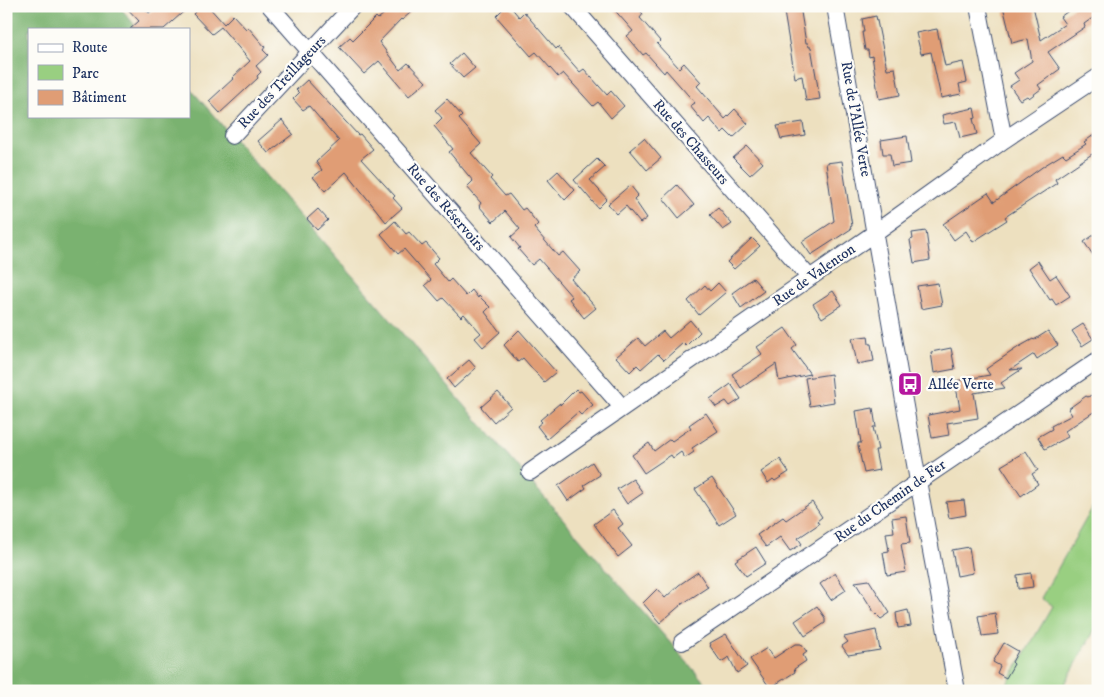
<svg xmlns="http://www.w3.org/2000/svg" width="1104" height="697" font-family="'IM FELL DW Pica',serif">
	<rect width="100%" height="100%" fill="#fdfcf7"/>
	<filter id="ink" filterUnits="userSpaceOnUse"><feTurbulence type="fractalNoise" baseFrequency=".02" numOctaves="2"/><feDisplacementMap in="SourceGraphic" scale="10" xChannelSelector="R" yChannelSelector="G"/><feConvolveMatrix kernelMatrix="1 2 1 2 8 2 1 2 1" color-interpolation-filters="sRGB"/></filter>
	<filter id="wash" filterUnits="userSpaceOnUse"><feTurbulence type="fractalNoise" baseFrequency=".0096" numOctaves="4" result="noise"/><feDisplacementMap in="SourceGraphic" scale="20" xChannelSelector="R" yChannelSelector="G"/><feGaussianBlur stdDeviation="1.12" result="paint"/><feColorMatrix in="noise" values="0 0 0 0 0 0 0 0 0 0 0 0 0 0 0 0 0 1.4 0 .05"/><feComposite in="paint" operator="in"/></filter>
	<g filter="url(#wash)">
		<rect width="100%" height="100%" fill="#ede0bf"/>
		<path fill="#99cf81" stroke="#5a7f70" d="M1098,498V624L1061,691H1003L1052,607L1041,598Z"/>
		<path fill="#7ab26f" stroke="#4a7066" d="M6,6H119L138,29H29V116H189V87L712,691H6Z"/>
		<g id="blocks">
			<path fill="#e09d75" d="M125,6H143L149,13L157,6H190L164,29H130L139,21Z
				M202,6H208L224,24L233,15L246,29L248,27L265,47L263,50L268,55L256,66L261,72L257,76L258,78L220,113L209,101L234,78L233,77L250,61L221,27L212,34L193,14Z
				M390,6H418L402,20L401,19L379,42L400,70L408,63L426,82L409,96L379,61L364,74L339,47L350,37L353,40L376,17L378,19L391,8Z
				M506,6H510L519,17L524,12L556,49L558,47L580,72L584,69L607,95L611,91L624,106L611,118L598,102L593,106L563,73L558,77L536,52L531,56L496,16Z
				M611,6H636L643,14L640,18L660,41L657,44L679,68L684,63L701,82L697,86L725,119L735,109L748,124L733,138L725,130L722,133L709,118L704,123L690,106L695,103L666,70L664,73L646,53L643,55L627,36L633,31Z
				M783,6H800L806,43H808L809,47H811L820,99L806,101L802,76L795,78Z
				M1003,6H1033L1041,40L1065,24L1060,17L1075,6H1098V14L1084,24L1085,27L1048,52L1060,69L1038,85L1041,89L1029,98L1027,96L1020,100L1010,86L1019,80L1014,73L1032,61L1028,39L1012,43Z
				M876,16L887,69L895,68L900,95L879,99L872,56L869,57L868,50H865L862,32H864L862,19Z
				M937,29L945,66L963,62L967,82L959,84L961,94L941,98L931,52L921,54L916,33Z
				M462,53L475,68L463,78L450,64Z
				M307,80L358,135L360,134L373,149L361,159L395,196L393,198L402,208L386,222L346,172L325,191L313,177L322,170L316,162L339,141L309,106L303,110L293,99L299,93L296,90Z
				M447,99L462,116L459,119L481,144L471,153L492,177L490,179L505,196L509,194L522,210L525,208L538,224L534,228L558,256L563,252L580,271L571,279L596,308L584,318L569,299L572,297L539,259L532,265L518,249L520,248L511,237L520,229L505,211L493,222L479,206L481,203L467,187L473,181L449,152L453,149L434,126L442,118L435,110Z
				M974,108L976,118L973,119L977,134L960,138L956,122L944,124L942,115Z
				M282,120L293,134L268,153L258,141Z
				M803,122L805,135L781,139L777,126Z
				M1098,132V162L1092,154L1055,179L1057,183L1005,217L1007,220L979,238L973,242L966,231L954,240L943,224L988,193L994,202L1045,165L1063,154L1066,157L1086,144L1084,142Z
				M907,136L911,163L892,166L890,154H883L881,140Z
				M644,138L661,158L647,170L630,150Z
				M747,146L763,163L750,175L733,158Z
				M597,159L605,167L590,180L607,199L598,208L574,180Z
				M842,161L852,226L850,227L851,229L811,255L802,242L834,221L826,163Z
				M558,171L575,190L565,200L548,180Z
				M630,185L638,195L634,199L647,218L640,223L626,206L617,214L608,204Z
				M677,185L694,205L679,218L663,198Z
				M718,208L732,224L723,230L710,215Z
				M318,209L328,220L317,230L307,219Z
				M395,221L406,234L409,232L422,246L426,243L439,258L433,264L448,282L451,279L466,296L472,290L478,298L479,296L490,307L485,312L500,332L483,347L475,338L481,333L464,314L461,317L443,298L439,301L425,285L431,280L404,249L398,254L381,234Z
				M926,231L930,260L914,263L910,240L913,239L912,233Z
				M1098,232V262L1084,242Z
				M752,238L760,246L734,269L727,262Z
				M1038,261L1050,279L1056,275L1070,296L1056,305L1052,299L1050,300L1029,268Z
				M753,278L764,291L741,308L732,293Z
				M718,283L726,292L699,315L688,301L705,285L710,291Z
				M938,283L942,305L921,309L917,286Z
				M833,291L842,305L822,318L813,304Z
				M690,320L700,332L686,346L683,343L664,360L658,354L641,369L637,365L630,372L616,357L638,338L645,346L663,331L669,338Z
				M1083,324L1093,339L1082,346L1072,331Z
				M785,328L797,345L792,349L810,374L779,381L776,364L741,388L732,374L762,354L757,347Z
				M519,330L556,372L544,382L523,358L518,362L504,345Z
				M1048,331L1058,345L1037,359L1034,354L1010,370L1022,369L1001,383L1005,388L974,393L978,418L947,423L949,435L932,438L928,415L960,409L955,381L990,375L986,369L1017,348L1033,339L1034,340Z
				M868,336L869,344H871L874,361L857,364L852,338Z
				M951,348L955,369L934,373L931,352Z
				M469,360L476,368L454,388L447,379Z
				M831,374L834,402L810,406L805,378Z
				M731,384L741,399L730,406L726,401L716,407L710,399Z
				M576,389L579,392L581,391L593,405L581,415L578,412L547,439L537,426L542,422L540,420L560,403V405Z
				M498,392L511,407L494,422L481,407Z
				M1093,394L1098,401V409L1065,431L1068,437L1045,449L1038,437L1052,429L1051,426L1072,415L1068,409L1086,396L1088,397Z
				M873,408L876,427H873L878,450H875L879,470L864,473L858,446V443H861L856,411Z
				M706,413L718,431L692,448L694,452L685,458L681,452L673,458L671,455L644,473L632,455L649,443L654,451L670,439L672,441L691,428L689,425Z
				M1026,451L1038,470L1032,474L1038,484L1021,496L1001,466Z
				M780,459L789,472L775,481L773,479L768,483L761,472Z
				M592,462L600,475L584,485L586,488L568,501L558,486Z
				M712,478L736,514L719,525L695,489Z
				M633,479L643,493L627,504L617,489Z
				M964,500L966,515L949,518L946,502Z
				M812,502L822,517L817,521L819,524L798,538L802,544L790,551L780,537L766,547L757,535L783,517L786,520Z
				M613,510L623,524L618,528L632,546L618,557L594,524Z
				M906,516L910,543L901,544L906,572L887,575L883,552L889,551L886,533L894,532L892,518Z
				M756,547L766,563L746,576L735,561Z
				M969,547L973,573L957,576L952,550Z
				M698,572L708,587L682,604L660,623L643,603L657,589L665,598L679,585Z
				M835,573L846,590L831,600L820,584Z
				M1031,573L1033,587L1018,589L1017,575Z
				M869,580L890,613L881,619L874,612L855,582Z
				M817,606L825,618V623L805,636L795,621Z
				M908,610L911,626L898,628L896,613Z
				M995,613L998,634L982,636L978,616Z
				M876,630L880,650L848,655L842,646L848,642L844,637Z
				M726,634L747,666L737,673L729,657L721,662L710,646L711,645L710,643Z
				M1004,643L1018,651L1012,662L1014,664L1006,678L997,673L1000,666L993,662Z
				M795,644H801L807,652L803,655L806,661L794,669L795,672L770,688L750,659L767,648L774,658Z"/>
		</g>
	</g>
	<g filter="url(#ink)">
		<use href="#blocks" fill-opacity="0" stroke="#3a4a6d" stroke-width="1"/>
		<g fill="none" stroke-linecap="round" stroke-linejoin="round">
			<defs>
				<path id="street" d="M270,6L622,407
					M572,6L809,277
					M835,6L918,481L957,691
					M978,6L1004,140
					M232,136L353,6
					M530,472L876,232L1004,140L1098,77
					M682,642L1098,360"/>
			</defs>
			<use href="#street" stroke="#3a4a6d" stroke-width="18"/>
			<use href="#street" stroke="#fff" stroke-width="16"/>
		</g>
	</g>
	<defs>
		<symbol id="bus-square" viewBox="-11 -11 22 22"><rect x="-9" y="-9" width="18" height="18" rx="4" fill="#b5179e" stroke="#fdfcf7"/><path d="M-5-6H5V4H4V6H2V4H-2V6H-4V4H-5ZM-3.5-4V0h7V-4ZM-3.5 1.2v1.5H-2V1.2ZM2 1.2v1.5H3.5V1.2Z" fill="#fff"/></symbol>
	</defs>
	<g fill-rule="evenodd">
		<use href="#bus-square" x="896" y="370" width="28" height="28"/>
	</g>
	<g text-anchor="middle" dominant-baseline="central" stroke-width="4.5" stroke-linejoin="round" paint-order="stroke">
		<g font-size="15" fill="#1b2f5e" stroke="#fdfcf7">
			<text transform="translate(282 82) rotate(-47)">Rue des Treillageurs</text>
			<text transform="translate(856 119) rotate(80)">Rue de l'Allée Verte</text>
			<text transform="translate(691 142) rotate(49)">Rue des Chasseurs</text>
			<text transform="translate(446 207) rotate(49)">Rue des Réservoirs</text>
			<text transform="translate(814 275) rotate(-35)">Rue de Valenton</text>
			<text transform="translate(890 501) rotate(-35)">Rue du Chemin de Fer</text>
		</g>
		<g font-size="15" fill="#1b2f5e" stroke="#fdfcf7" text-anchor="start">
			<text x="928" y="384">Allée Verte</text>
		</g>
	</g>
	<rect width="1104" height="697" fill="none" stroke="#fdfcf7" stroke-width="25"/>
	<rect x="28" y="28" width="162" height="90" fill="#fdfcf7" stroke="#a3aaba"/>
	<rect x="38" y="44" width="25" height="8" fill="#ffffff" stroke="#a3aaba"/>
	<text x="72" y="52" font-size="15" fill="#1b2f5e">Route</text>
	<rect x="38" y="65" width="25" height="15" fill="#99cf81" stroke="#a3aaba"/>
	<text x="72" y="78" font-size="15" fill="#1b2f5e">Parc</text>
	<rect x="38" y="90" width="25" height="15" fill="#e09d75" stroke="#a3aaba"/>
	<text x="72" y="102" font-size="15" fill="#1b2f5e">Bâtiment</text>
</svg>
